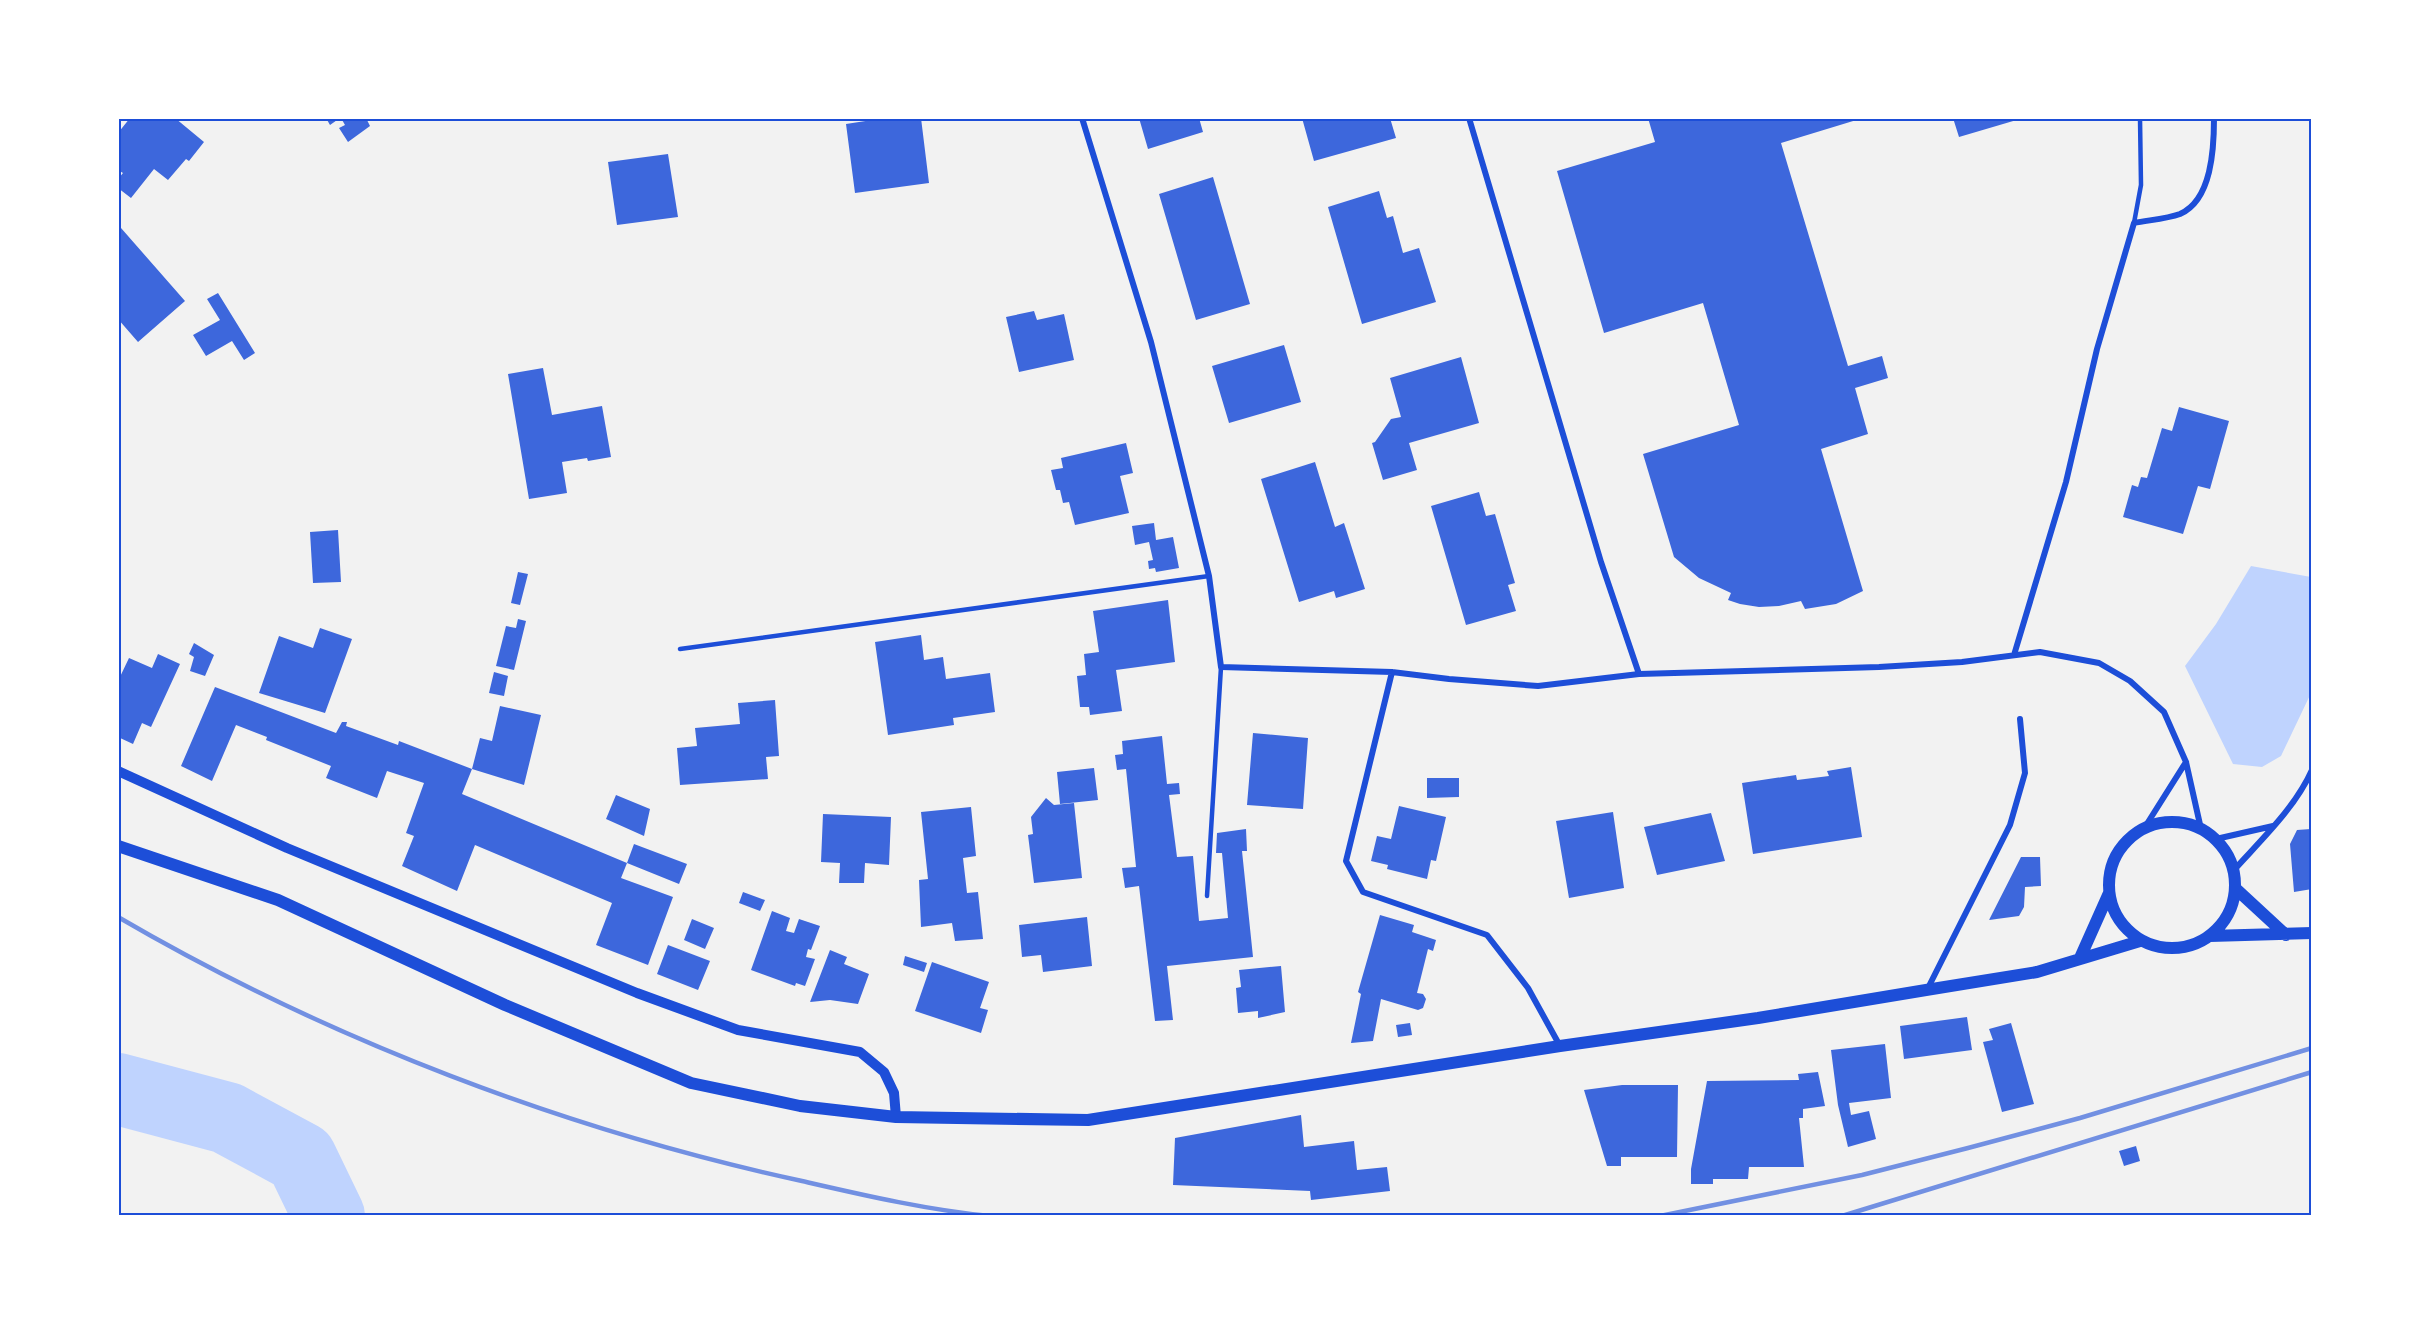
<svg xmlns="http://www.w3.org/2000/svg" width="2430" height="1334" font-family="'Crimson Pro',serif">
	<rect width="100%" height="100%" fill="#f2f2f2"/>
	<path fill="#bfd3fe" d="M2251,566L2311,577V693L2281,756L2262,767L2233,764L2185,666L2216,624Z"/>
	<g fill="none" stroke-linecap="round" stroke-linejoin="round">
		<path stroke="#bfd3fe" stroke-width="72" d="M118,1089L227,1118L301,1158L329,1216"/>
	</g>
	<path fill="#3d67dc" d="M130,118H175L204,142L189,161L186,159L168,180L154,169L131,198L118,188V179L123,173L118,170V133Z
		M326,118H340L330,125Z
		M341,118H366L370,126L348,142L339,128L345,125Z
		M885,118H921L929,183L855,193L846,124Z
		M1139,118H1199L1203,132L1148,149Z
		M1302,118H1390L1396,138L1314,161Z
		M1648,118H1863L1781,143L1848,366L1882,356L1888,378L1855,388L1868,434L1821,449L1863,591L1836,604L1805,609L1801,601L1779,606L1759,607L1740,604L1728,600L1731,593L1699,578L1674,557L1643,454L1739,425L1703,303L1604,333L1557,171L1655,142Z
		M1953,118H2020V119L1959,137Z
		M668,154L678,217L617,225L608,162Z
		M1213,177L1250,304L1196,320L1159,194Z
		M1379,191L1387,218L1393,216L1403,253L1419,248L1436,302L1362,324L1328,207Z
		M121,228L185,301L138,342L118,319V230Z
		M218,293L255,353L244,360L232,341L206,356L193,335L220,320L207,299Z
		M1034,311L1037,320L1064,314L1074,360L1019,372L1006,317Z
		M1284,345L1301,402L1229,423L1212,366Z
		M1461,357L1479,423L1409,443L1417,470L1383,480L1372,443L1375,442L1391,419L1401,417L1390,378Z
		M543,368L552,415L602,406L611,457L588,461L587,458L562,462L567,493L529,499L508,374Z
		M2179,407L2229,421L2210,489L2198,486L2183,534L2123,517L2132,485L2138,487L2141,477L2147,478L2162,428L2172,431Z
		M1126,443L1133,473L1120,476L1129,513L1075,525L1069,502L1063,503L1060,490H1056L1051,470L1063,468L1061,458Z
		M1315,462L1335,527L1344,523L1365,589L1336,598L1334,591L1299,602L1261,479Z
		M1479,492L1486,516L1495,514L1515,583L1508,585L1516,611L1466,625L1431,506Z
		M1154,523L1156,540L1173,537L1179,568L1156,572L1155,568L1149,569L1148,561L1153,560L1149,542L1135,545L1132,526Z
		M338,530L341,582L313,583L310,532Z
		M518,572L528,574L520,605L511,603Z
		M1168,600L1175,662L1116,670L1122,711L1090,715L1089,707H1080L1077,676L1086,675L1084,654L1099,652L1093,611Z
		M518,619L526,621L514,670L496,666L506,626L516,628Z
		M320,628L352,639L325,713L259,693L279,636L313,648Z
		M921,635L924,660L943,657L946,679L990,673L995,712L953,718L954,725L888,735L875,642Z
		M194,643L214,655L205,676L190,671L194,657L189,654Z
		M158,654L180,664L151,727L142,723L133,744L118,737V681L129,658L152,668Z
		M494,672L508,676L504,696L489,693Z
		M215,687L336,733L342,722H347L346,726L398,745L399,741L472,769L462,794L627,863L634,844L687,864L679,884L627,863L621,878L673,897L648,965L596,945L612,903L475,845L457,891L402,866L414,836L406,833L424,783L387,771L377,798L326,778L331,766L266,740L267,737L236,725L212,781L181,766Z
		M775,700L779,756L766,757L768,779L680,785L677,748L697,746L695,728L740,724L738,703Z
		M500,706L541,715L524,785L472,769L480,738L492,741Z
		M1253,733L1308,738L1303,809L1247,805Z
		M1162,736L1167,784L1179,783L1180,794L1169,795L1177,857L1193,856L1199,921L1228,918L1222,853H1216L1217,833L1246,829L1247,851H1242L1253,957L1167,966L1173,1020L1155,1021L1139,886L1125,888L1122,868L1136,867L1126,769L1117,770L1115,755L1123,754L1122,741Z
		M1851,767L1862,837L1753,854L1742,783L1796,775L1797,780L1829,776L1827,771Z
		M1094,768L1098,800L1060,804L1057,772Z
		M1427,778H1459V797L1427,798Z
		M616,795L650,809L644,836L606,819Z
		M1046,798L1054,805L1074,803L1082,878L1034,883L1028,835L1033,834L1031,817Z
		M1399,806L1446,817L1436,861L1431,860L1427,879L1387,869L1388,865L1371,861L1377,836L1391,839Z
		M971,807L976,856L963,858L967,893L978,892L983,939L955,941L952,923L921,927L919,880L928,879L921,812Z
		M1613,812L1624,888L1569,898L1556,821Z
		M1711,813L1725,861L1657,875L1644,827Z
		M823,814L891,817L889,865L865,863L864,883H839L840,863L821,862Z
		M2311,829L2312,889L2294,892L2290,844L2297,830Z
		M2021,857H2040L2041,886L2025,887L2024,907L2019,916L1989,920Z
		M743,892L765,900L760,911L739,903Z
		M772,911L790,918L786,931L794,933L799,919L820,926L811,950L808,949L806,957L815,959L805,986L796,983L795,986L751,970Z
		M1380,915L1414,925L1412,932L1436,940L1433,951L1428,949L1417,993L1423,994L1426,999L1423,1008L1418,1010L1381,999L1373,1041L1351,1043L1361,994L1358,992Z
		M1087,917L1092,966L1043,972L1041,955L1022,957L1019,925Z
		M692,919L714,928L705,949L684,940Z
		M668,945L710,961L698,990L657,974Z
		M830,950L847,957L844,964L869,974L858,1004L830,1000L810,1002Z
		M905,956L927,963L924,972L903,965Z
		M932,962L989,982L980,1008L988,1010L981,1033L915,1011Z
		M1281,966L1285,1012L1258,1018V1011L1238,1013L1236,988L1241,987L1239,970Z
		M1967,1017L1972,1050L1904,1059L1900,1026Z
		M1410,1023L1412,1035L1398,1037L1396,1025Z
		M2011,1023L2034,1104L2002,1112L1983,1042L1993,1040L1989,1029Z
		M1885,1044L1891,1098L1849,1103L1851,1115L1869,1111L1876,1139L1848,1147L1838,1105L1831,1050Z
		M1818,1072L1825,1106L1803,1109V1118H1799L1804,1167H1749L1748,1179H1713V1184H1691V1169L1707,1081L1799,1080L1798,1074Z
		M1622,1085H1678L1677,1157H1621V1166H1607L1584,1090Z
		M1301,1115L1304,1147L1354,1141L1357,1170L1387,1167L1390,1191L1311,1200L1310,1191L1173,1185L1175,1138Z
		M2136,1146L2140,1161L2124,1166L2119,1151Z"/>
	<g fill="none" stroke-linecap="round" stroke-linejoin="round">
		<path stroke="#1d4ed8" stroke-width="4.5" d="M2134,223L2141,185L2140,118
			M680,649L1209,576
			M1207,896L1221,667"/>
		<path stroke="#1d4ed8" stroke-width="6" d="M1082,118L1151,342L1209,576L1221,667L1392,672L1449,679L1538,686L1639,674L1879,667L1962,662L2040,652L2099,663L2130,681L2164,712L2186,762L2201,829
			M1469,118L1601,562L1639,674
			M2014,655L2066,482L2097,349L2134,223C2149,220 2166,219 2180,214C2212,200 2214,148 2214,118
			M1392,672L1346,861L1363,892L1487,935L1528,988L1560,1046
			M2145,827L2186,762
			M2216,839L2273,826
			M2234,870C2261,840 2295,808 2312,770
			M1927,990L2010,825L2025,773L2020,719"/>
		<path stroke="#1d4ed8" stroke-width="10" d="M118,771L287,848L637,993L738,1030L860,1052L884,1072L894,1093L896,1117"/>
		<path stroke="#1d4ed8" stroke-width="12" d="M2109 885a63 63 0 1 1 126 0a63 63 0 1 1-126 0Z
			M118,846L278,900L505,1005L691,1083L800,1106L896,1117L1088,1120L1560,1046L1758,1018L1926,990L2037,972L2140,941
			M2235,888L2286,935
			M2210,936L2312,933
			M2080,958L2109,893"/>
		<path stroke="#7290e2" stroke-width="4.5" d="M118,917C327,1039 566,1130 802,1181C863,1195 927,1210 990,1216
			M1660,1216L1862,1175L1968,1148L2080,1118L2312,1048
			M1842,1216L2312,1072"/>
	</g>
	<rect width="2430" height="1334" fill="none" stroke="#ffffff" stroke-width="240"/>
	<rect x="120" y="120" width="2190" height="1094" fill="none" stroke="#1d4ed8" stroke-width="2"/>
</svg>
